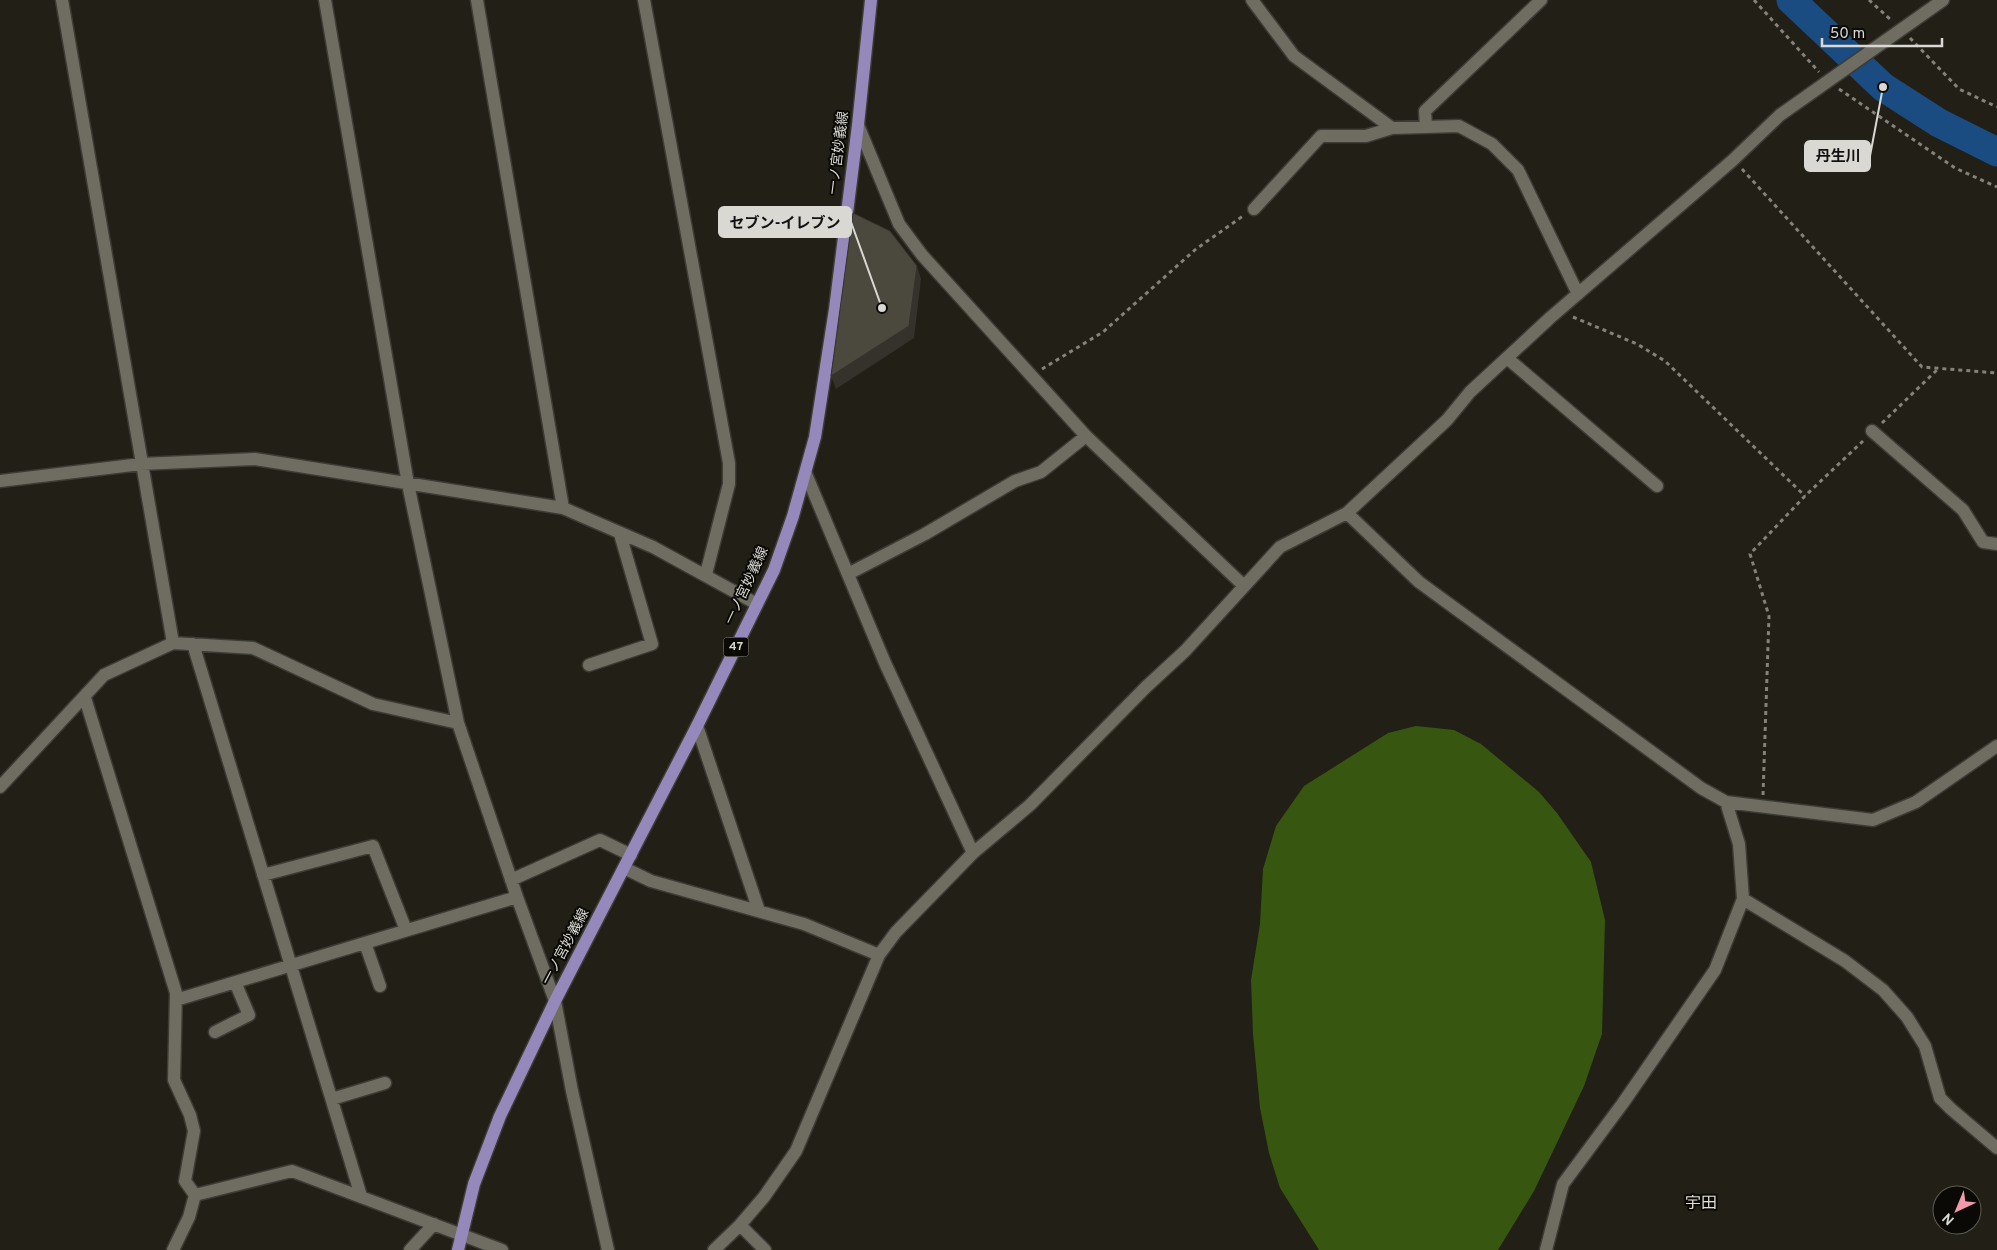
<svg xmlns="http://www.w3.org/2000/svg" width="1997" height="1250" font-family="Overpass,'Noto Sans JP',sans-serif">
	<rect width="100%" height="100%" fill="#211f16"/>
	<path fill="#375710" d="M1416,726L1454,730L1481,744L1539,792L1557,813L1591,862L1605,920L1602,1034L1584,1086L1534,1191L1498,1250H1319L1280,1188L1269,1153L1260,1108L1253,1034L1251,980L1260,924L1263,869L1276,826L1304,786L1388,733Z"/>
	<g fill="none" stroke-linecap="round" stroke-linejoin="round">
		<path stroke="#1a4b81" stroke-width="29" d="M1791,0L1883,87L1939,123L1997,152"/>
		<defs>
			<path id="minor" d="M62,0L173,643
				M325,0L408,484L458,723L517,897L555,1001L572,1091L608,1250
				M477,0L563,508
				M644,0L729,463V484L706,574
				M1252,0L1294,56L1392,128
				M858,125L899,224L922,255L1086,436L1243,585
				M1426,127L1425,111L1541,0
				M1254,209L1321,136H1366L1392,128L1459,126L1492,144L1518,170L1578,294
				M1507,358L1657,486
				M1872,431L1963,510L1983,542L1997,544
				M806,474L885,663L973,853
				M0,481L141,464L255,459L563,508L653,547L757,604
				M1347,513L1419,582L1701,788L1726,802L1873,820L1916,802L1997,746
				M848,574L925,534L1015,481L1041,472L1086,436
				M193,644L361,1196
				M589,665L652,644L620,534
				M85,698L176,993L174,1080L190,1115L194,1131L185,1181L195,1195L292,1171L502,1250
				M697,726L759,911
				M0,787L104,675L173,643L253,648L373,704L458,723
				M1726,802L1739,844L1743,899L1845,961L1883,990L1907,1017L1925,1046L1940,1098L1951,1109L1997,1148
				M624,868L651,881L804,924L879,955
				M263,875L373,846L406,930
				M511,880L600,840L631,855
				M365,943L380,986
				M176,1000L517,897
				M215,1032L249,1015L235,982
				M332,1099L385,1083
				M740,1225L765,1250
				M173,1250L189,1217L195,1195
				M410,1250L434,1224
				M714,1250L740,1225L764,1197L796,1151L879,955L896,932L973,853L1030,805L1146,687L1185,651L1280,547L1347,513L1447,420L1470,392L1551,317L1733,160L1780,115L1943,0
				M1546,1250L1563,1184L1623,1103L1715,970L1743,899"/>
			<path id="major" d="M458,1250L474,1184L500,1116L555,1001L697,726L774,570L793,516L815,437L835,309L858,125L871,0"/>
		</defs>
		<use href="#minor" stroke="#3c3b35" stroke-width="15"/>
		<use href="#major" stroke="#3c3b35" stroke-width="15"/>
		<path stroke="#84827b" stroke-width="3" stroke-dasharray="4 4" stroke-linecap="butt" d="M1754,0L1819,72
			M1869,0L1891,20
			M1910,38L1959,89L1997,107
			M1839,89L1955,168L1997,187
			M1742,169L1922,367L1997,373
			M1573,317L1637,344L1665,361L1805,496
			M1042,369L1103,332L1196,249L1243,216
			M1882,423L1939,368
			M1763,795L1769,616L1750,554L1805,496L1863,441"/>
		<use href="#minor" stroke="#6f6d62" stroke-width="12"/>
		<use href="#major" stroke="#9489ba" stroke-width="12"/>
	</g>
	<path fill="#34322b" d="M917,266L921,279L914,338L836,389L831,376Z"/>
	<path fill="#4b483e" stroke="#34322b" d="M853,213L890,231L917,266L909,326L831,376Z"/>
	<g text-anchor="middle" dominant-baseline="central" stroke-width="4" stroke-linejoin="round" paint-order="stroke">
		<rect fill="#0a0906" stroke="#9b9a95" stroke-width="1" x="723.5" y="637.5" width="25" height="19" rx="4"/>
		<g font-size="12" font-weight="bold" fill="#d9d8d2">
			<text x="736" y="647">47</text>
		</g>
		<g font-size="14" fill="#d9d8d2" stroke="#0a0906">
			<text transform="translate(839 153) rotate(-83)">一ノ宮妙義線</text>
			<text transform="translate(747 586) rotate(-65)">一ノ宮妙義線</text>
			<text transform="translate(566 947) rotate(-62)">一ノ宮妙義線</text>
		</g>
		<g font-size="16" fill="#e1ded2" stroke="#0a0906">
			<text x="1701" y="1204">宇田</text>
		</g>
	</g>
	<path fill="none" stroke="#d9d8d2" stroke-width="2" d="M1883 87L1870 156M882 308L851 222"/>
	<g fill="#d9d8d2" stroke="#0a0906" stroke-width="2">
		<circle cx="1883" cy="87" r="5"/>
		<circle cx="882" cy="308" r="5"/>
	</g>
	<g fill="#d9d8d2" stroke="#d9d8d2" stroke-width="2">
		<rect x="1805" y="141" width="65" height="30" rx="5"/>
		<rect x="719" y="207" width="132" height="30" rx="5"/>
	</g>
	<g font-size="15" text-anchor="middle" font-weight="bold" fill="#111">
		<text x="1838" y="161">丹生川</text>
		<text x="785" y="228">セブン-イレブン</text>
	</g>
	<g transform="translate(1957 1210) rotate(224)"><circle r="24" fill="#0a0906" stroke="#5d5c58"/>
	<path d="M0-4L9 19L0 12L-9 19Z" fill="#f29aac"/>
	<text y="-8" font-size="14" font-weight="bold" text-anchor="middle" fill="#d9d8d2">N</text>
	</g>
	<path d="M1822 38v8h120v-8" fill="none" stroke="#d9d8d2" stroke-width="2.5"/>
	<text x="1830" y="38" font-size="15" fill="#d9d8d2" stroke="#0a0906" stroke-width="4" paint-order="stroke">50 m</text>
</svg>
